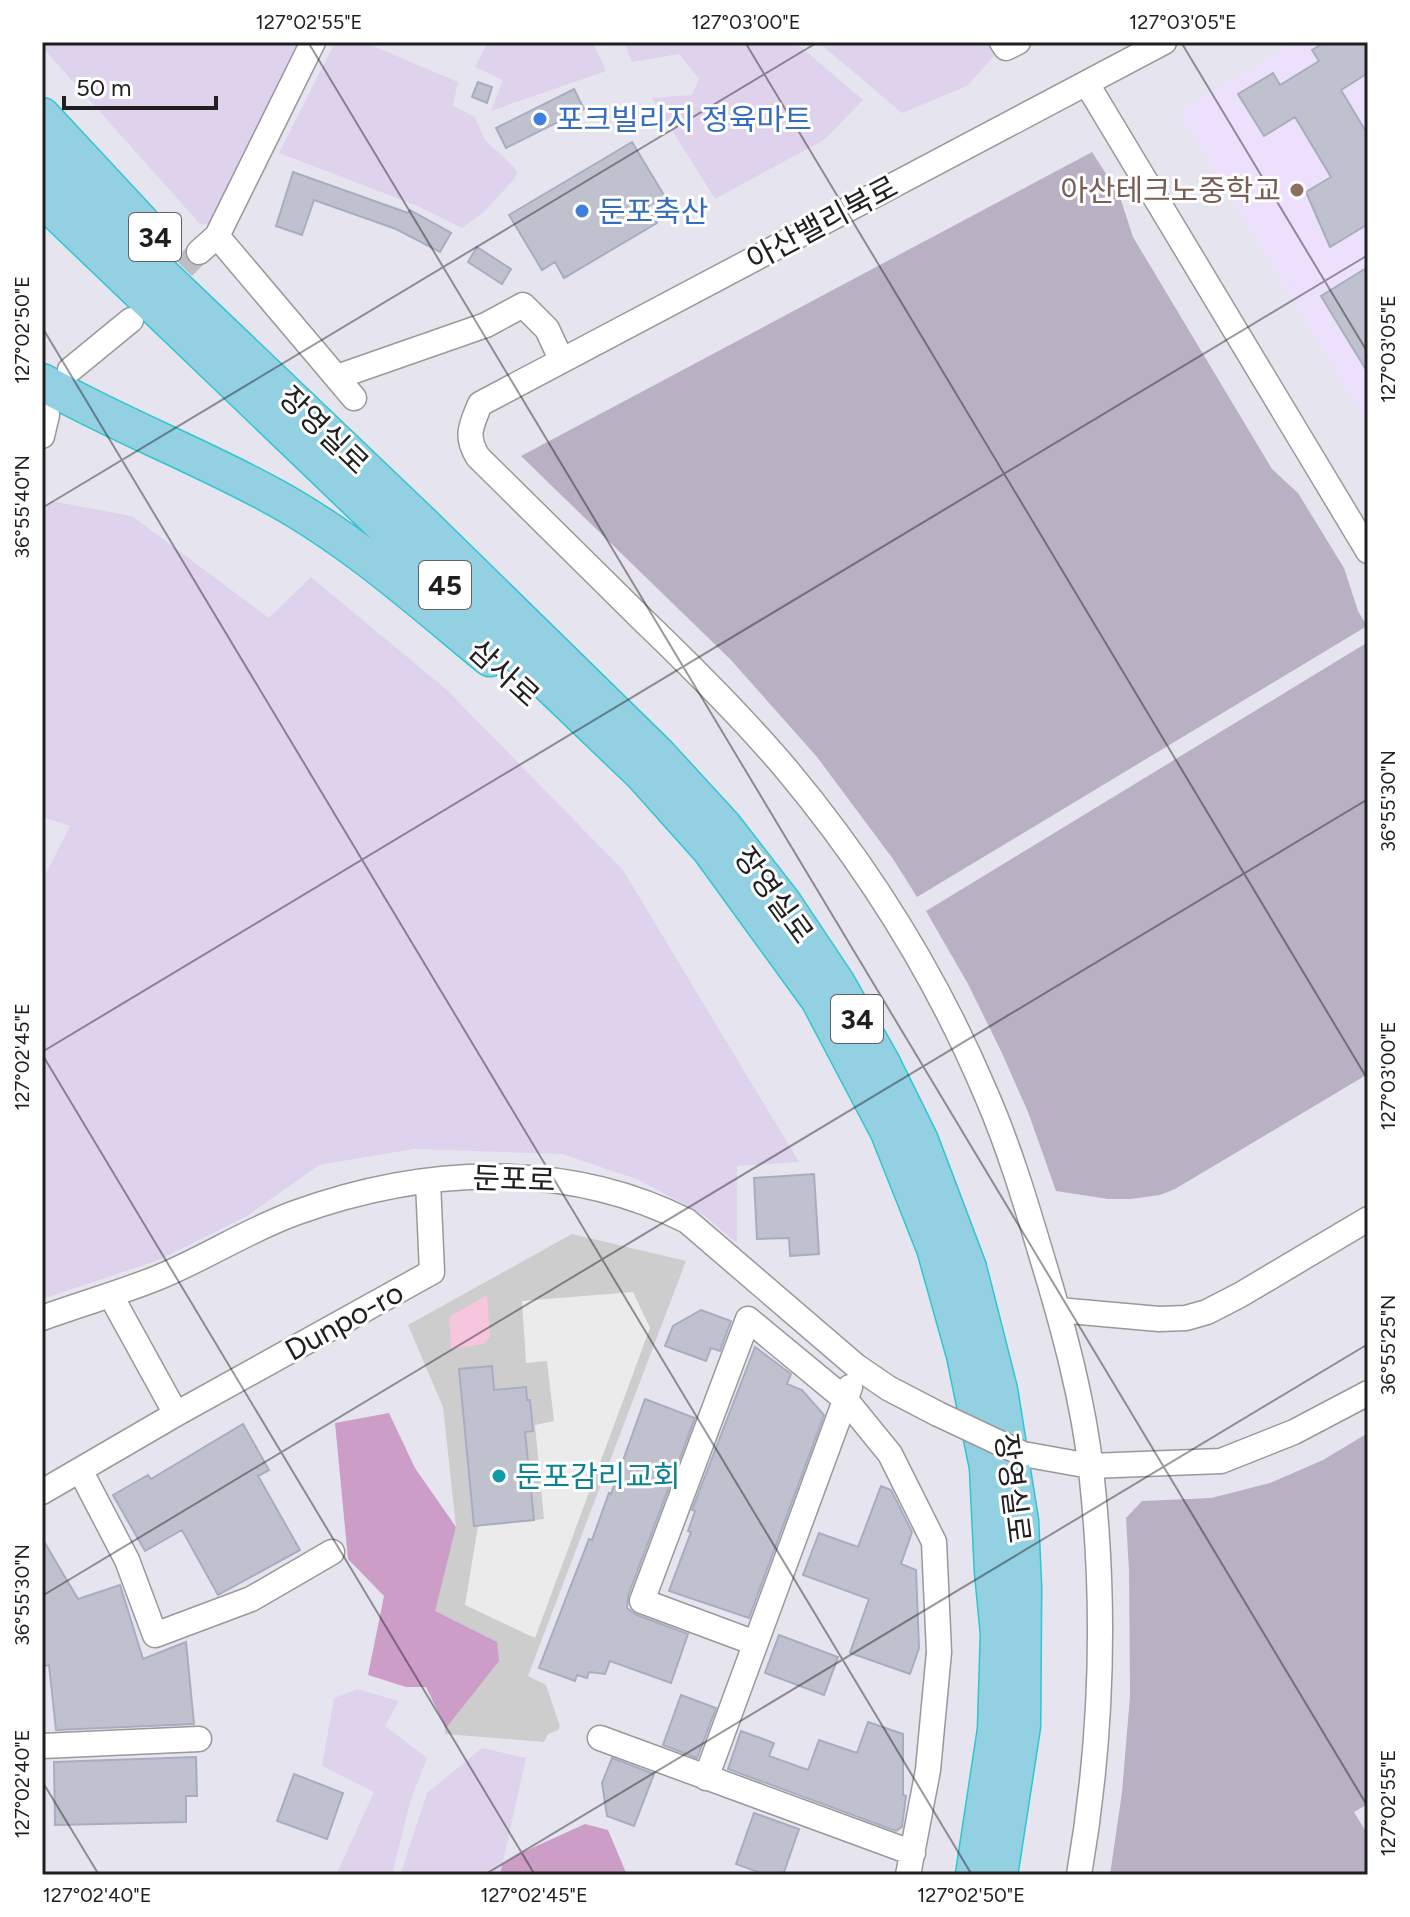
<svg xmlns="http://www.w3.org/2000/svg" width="1410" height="1917" font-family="Figtree,'Noto Sans KR',sans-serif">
	<rect width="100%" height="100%" fill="#e6e5ef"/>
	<path fill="#ece0fd" d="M1295,42H1368V424L1179,112Z"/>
	<path fill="#cdcdcd" d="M572,1234L686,1261L528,1676L546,1685L560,1726L558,1730L548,1734L544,1742L445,1734L434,1611L456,1527L443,1407L408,1325Z"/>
	<path fill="#b9b1c3" d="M1092,152L1119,194L1133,237L1272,469L1298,493L1344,568L1358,611L1367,626L917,897L893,859L817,757L731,660L521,456Z
		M1368,642V1074L1175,1189L1160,1195L1131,1199H1108L1056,1191L1028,1112L1001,1051L968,984L926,911Z
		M1368,1433V1804L1354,1812L1368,1835V1875H1110L1122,1792L1130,1696L1129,1571L1126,1518L1142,1501L1211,1498L1270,1483L1323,1460Z"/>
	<path fill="#dfd2ed" d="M42,42H303L213,224H200L42,47Z
		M335,42H364L458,82L453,106L475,117L485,140L513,166L517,172L515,178L483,213L462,228L415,205L279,153Z
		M488,42H593L606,71L491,111L503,80L475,67Z
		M624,42H795L863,100L824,140L715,199L652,98L692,95L699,79L679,54L632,62Z
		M818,42H989L996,54L967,86L902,113Z
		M51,501L132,516L269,618L311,577L447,690L623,870L799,1162L737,1166V1243L702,1214L639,1180L562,1154L414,1149L319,1165L247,1216L159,1260L42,1299V881L70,826L42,817V513Z
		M357,1689L399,1701L385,1726L427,1758L410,1802L392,1875H336L374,1792L322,1766L334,1698Z
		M482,1748L526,1758L500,1875H400L427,1793Z"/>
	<path fill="#cc9dc7" d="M389,1413L415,1468L456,1527L435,1611L497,1642L499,1661L446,1728L426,1687H406L368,1675L384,1596L348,1559L335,1423Z
		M585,1824L608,1830L627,1875H500L502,1865L521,1853Z"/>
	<path fill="#f6c5de" d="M487,1295L490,1337L484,1344L451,1349L449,1317Z"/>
	<path fill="#ebebeb" d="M633,1292L650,1328L535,1638L465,1605L478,1526L544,1519L535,1425L554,1421L547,1361L526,1363L522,1301Z"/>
	<path fill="#bfc2ce" stroke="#a9acc0" stroke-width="2" d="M1325,42H1368V73L1341,90L1368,135V224L1330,247L1306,192L1331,177L1295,117L1264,136L1238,94L1273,73L1280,85L1319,61L1312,50Z
		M478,82L492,87L487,103L472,97Z
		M574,89L584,109L506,148L496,128Z
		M632,142L665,197L647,207L657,223L564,278L555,262L542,270L509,215Z
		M293,172L408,213L410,210L451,233L440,252L396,229L314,200L302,235L276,226Z
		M477,247L511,269L502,284L468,262Z
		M1368,267V373L1321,296Z
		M814,1174L819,1254L790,1256L789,1238L757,1239L754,1178Z
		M701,1310L731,1321L720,1351L711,1348L706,1361L665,1346L673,1326Z
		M755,1347L791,1374L787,1384L802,1390L824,1415L749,1618L669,1591L691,1532L688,1531L695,1511L692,1510Z
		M492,1366L494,1390L526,1387L527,1400H530L533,1431L525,1432L534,1520L474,1526L459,1369Z
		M645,1399L695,1418L628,1596L627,1608L637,1615L688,1634L671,1683L610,1661L605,1674L589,1672L587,1678L577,1675L575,1681L539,1668L589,1539L592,1540L609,1493L611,1494Z
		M243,1424L269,1470L258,1476L300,1550L218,1595L182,1530L145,1551L113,1495L148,1475L151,1479Z
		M881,1486L891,1490L912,1532L901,1564L916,1570L919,1648L910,1674L850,1653L869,1599L803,1575L819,1533L858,1547Z
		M42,1538L78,1599L120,1585L143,1659L186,1642L194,1724L56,1730L49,1665L42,1667Z
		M779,1635L838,1657L824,1695L765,1673Z
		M681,1695L716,1708L697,1758L663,1745Z
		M868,1722L903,1734V1795L906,1796L902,1827L896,1831L728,1769L741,1731L774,1743L769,1756L808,1770L819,1740L857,1753Z
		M196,1757L197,1796H186V1822L55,1825L54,1762Z
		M612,1758L654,1774L634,1826L607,1816L602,1783Z
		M294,1774L343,1793L327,1839L277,1821Z
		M754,1813L799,1829L783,1875H766L736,1864Z"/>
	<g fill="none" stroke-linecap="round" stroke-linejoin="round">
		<path stroke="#bebdc5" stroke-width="24" stroke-dasharray="24 12" stroke-linecap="butt" d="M158,293L199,252"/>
		<defs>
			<path id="minor" d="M1002,42L1006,48L1018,42
				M1087,84L1368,551
				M217,236L354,398
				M199,252L217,236L313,42
				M70,370L131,320
				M337,377L486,325L523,305L547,329L561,359
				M42,436L47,415
				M116,1305L176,1414
				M1058,1310L1159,1319L1186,1318L1207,1312L1240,1295L1368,1219
				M42,1318C80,1304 120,1293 157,1278C204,1259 248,1230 295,1213C422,1167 564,1159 687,1221L856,1366L888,1388L938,1414
				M1023,1454L1090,1466L1221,1461L1294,1432L1368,1393
				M80,1470L127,1560L155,1635L251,1599L332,1552
				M42,1492L176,1414L432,1272L428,1182
				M755,1643L642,1601L748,1319L846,1400L890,1454L934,1542L939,1652L928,1770L908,1875
				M600,1738L913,1853
				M42,1746L199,1739
				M706,1778L850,1387
				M1079,1875C1102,1742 1106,1604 1091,1470C1083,1400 1064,1330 1044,1264C1027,1207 1010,1149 986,1094C937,978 868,867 787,770C743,718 695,670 646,623C590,567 534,512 478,457C465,436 471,426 480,404L1164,42"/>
			<path id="highway" d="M42,116L161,244
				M42,161L417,519L657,754L724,827L783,903L837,984L881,1062L920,1141L968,1268L999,1390L1020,1521L1023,1587L1022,1726L999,1875
				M42,198L643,774L710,849L819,999L889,1132L935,1248L965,1355L988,1467L993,1571L999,1634L996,1730L974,1875
				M42,382C118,425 200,456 276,498C354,541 422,602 490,658"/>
		</defs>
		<use href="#minor" stroke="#999" stroke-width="27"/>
		<use href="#highway" stroke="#2fc6d0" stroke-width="39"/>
		<use href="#minor" stroke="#fff" stroke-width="24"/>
		<use href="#highway" stroke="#92d0e2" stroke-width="36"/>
		<defs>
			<path id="minor-bridge" d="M938,1414L1023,1454"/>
		</defs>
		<use href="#minor-bridge" stroke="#999" stroke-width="27" stroke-linecap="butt"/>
		<use href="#minor-bridge" stroke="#fff" stroke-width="24"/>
	</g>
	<path fill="none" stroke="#1f1f1f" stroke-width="2" stroke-opacity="0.45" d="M308,42L1368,1807M745,42L1368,1080M1181,42L1368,353M42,327L972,1875M42,508L818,42M42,1052L1368,255M42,1054L535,1875M42,1596L1368,799M42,1781L99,1875M484,1875L1368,1344"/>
	<g fill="#3f7fe0" stroke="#fff" stroke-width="3">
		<circle cx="540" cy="119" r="8"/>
		<circle cx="582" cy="211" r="8"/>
	</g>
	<circle fill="#8d6e63" stroke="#fff" stroke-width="3" cx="1297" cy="190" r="8"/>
	<circle fill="#0f9aa8" stroke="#fff" stroke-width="3" cx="499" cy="1476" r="8"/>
	<g text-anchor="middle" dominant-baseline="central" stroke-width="6" stroke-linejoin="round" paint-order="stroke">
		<g fill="#fff" stroke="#626262" stroke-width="2">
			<rect x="129" y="213" width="52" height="48" rx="6"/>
			<rect x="419" y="561" width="52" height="48" rx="6"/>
			<rect x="831" y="995" width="52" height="48" rx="6"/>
		</g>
		<g font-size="28" font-weight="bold" fill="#1f1f1f">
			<text x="155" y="237">34</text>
			<text x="445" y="585">45</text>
			<text x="857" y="1019">34</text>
		</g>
		<g font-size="30" fill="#366cbe" stroke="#fff" text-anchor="start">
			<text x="556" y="119">포크빌리지 정육마트</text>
			<text x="598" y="211">둔포축산</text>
		</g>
		<g font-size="30" fill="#785e54" stroke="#fff" text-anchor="end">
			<text x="1281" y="190">아산테크노중학교</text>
		</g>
		<g font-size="30" fill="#1f1f1f" stroke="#fff">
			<text transform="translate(822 223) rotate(-28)">아산밸리북로</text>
			<text transform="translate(324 430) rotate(44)">장영실로</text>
			<text transform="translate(504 673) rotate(42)">삼사로</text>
			<text transform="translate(774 895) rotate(54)">장영실로</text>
			<text transform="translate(514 1179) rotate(2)">둔포로</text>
			<text transform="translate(344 1321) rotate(-29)">Dunpo-ro</text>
			<text transform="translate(1013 1488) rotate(83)">장영실로</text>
		</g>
		<g font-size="30" fill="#0d838f" stroke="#fff" text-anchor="start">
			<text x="515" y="1476">둔포감리교회</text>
		</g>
	</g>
	<rect width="1410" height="1917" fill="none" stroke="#ffffff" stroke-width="88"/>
	<path d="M64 96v12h152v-12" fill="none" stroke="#1f1f1f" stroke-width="4"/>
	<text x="76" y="96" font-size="24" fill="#1f1f1f" stroke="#ffffff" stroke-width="6" paint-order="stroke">50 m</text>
	<rect x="44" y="44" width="1322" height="1829" fill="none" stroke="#1f1f1f" stroke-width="3"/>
	<g font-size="20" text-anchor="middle" fill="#1f1f1f">
		<text x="309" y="29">127°02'55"E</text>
		<text x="746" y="29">127°03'00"E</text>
		<text x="1183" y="29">127°03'05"E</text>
		<text transform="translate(22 330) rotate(-90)" y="7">127°02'50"E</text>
		<text transform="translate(1388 349) rotate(-90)" y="7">127°03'05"E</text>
		<text transform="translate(22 507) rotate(-90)" y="7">36°55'40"N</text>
		<text transform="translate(1388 801) rotate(-90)" y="7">36°55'30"N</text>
		<text transform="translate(22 1057) rotate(-90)" y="7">127°02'45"E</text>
		<text transform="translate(1388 1076) rotate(-90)" y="7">127°03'00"E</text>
		<text transform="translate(1388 1345) rotate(-90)" y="7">36°55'25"N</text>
		<text transform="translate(22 1595) rotate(-90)" y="7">36°55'30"N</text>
		<text transform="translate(22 1784) rotate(-90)" y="7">127°02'40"E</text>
		<text transform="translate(1388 1803) rotate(-90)" y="7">127°02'55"E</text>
		<text x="97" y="1902">127°02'40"E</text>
		<text x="534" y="1902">127°02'45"E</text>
		<text x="971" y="1902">127°02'50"E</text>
	</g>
</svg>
